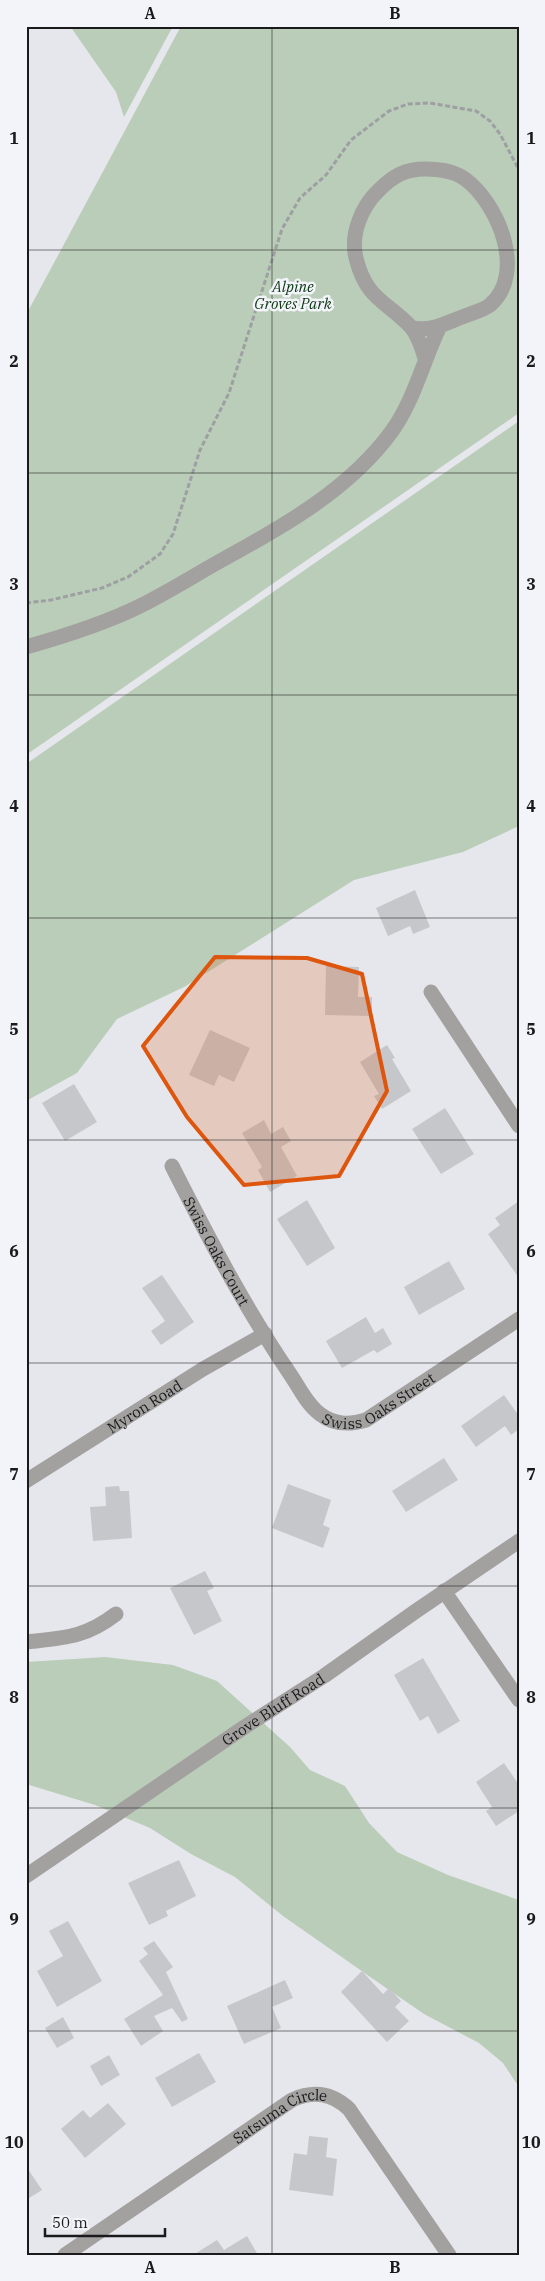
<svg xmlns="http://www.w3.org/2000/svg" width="545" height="2281" font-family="'IBM Plex Serif',serif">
	<rect width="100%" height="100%" fill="#e6e7ec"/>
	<path fill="#b9cdb9" d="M70,26H173L124,117L116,92Z
		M181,26H519V413L26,755V315Z
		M519,421V826L463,852L354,880L184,987L117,1019L77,1073L26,1101V764Z
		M105,1657L173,1665L217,1681L290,1747L310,1770L345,1786L369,1823L397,1852L448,1875L519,1900V2087L503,2063L479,2043L424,2014L376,1981L283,1916L235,1877L191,1854L150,1828L95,1805L26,1784V1662Z"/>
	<path fill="#c6c7cb" d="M415,890L430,927L413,934L410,926L388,936L376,908Z
		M326,966L359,967L358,997H372V1016L325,1015Z
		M210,1030L250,1048L234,1082L219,1075L214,1086L189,1075Z
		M387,1045L395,1058L392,1059L411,1091L382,1109L374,1096L379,1094L360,1062Z
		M74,1084L97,1122L65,1141L42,1103Z
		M445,1108L474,1154L441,1174L412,1129Z
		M264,1120L271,1134L283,1127L291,1141L281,1147L297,1176L270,1192L258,1170L262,1167L242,1133Z
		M307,1200L335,1248L307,1266L277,1219Z
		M519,1201V1278L488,1234L500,1225L495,1218Z
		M449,1261L465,1289L419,1315L404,1287Z
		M162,1275L194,1322L161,1345L151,1331L165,1321L142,1288Z
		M366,1317L375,1333L383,1328L392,1344L377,1353L374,1350L342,1368L326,1341Z
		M504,1395L519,1416V1429L511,1435L505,1426L476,1447L461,1426Z
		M444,1458L458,1480L406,1512L392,1491Z
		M288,1484L331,1500L323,1525L330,1528L323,1548L272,1528Z
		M119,1486L120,1491H129L132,1538L93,1541L90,1507L106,1506L105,1487Z
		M205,1571L214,1588L207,1591L222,1621L194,1635L170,1588Z
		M423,1658L460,1721L438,1734L428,1716L420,1721L394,1675Z
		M504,1763L519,1785V1811L496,1826L486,1811L492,1807L476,1782Z
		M179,1860L196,1896L166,1911L168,1916L149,1925L128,1883Z
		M68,1921L102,1981L57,2007L37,1971L63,1956L49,1931Z
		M154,1941L173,1967L166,1972L188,2019L182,2022L172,2008L154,2016L163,2031L141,2046L124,2019L163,1995L139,1961L148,1954L143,1948Z
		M362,1971L383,1994L389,1988L401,2001L395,2007L409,2021L387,2042L341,1992Z
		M285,1980L293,1998L272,2007L281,2028L244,2044L227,2006Z
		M63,2017L74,2038L57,2048L45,2028Z
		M199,2053L216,2082L172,2107L155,2078Z
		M109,2055L120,2075L101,2086L90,2066Z
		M108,2103L126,2124L85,2158L61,2129L83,2110L90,2118Z
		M309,2136L328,2138L326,2157L337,2159L333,2196L289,2190L294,2153L307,2155Z
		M26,2166L42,2190L26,2200Z
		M247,2236L258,2255H193L217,2240L224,2250Z"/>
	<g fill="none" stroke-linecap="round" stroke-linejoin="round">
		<path stroke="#9e9fa3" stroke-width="3" stroke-dasharray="5 2.5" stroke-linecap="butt" d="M26,603L51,600L102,588L128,577L160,554L173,534L200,450L229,393L282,229L300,198L326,175L351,140L389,111L408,104L430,103L476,111L490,121L500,134L519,170"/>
		<g stroke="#a3a1a0" stroke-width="15">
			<path d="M412,328C432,331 444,324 462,317C471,313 482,311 490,305C527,273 498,203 465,179C454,171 439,169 425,169C405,169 393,176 379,190C362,206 350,234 356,258C366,299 386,301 411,327C418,335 422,348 425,358"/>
			<path d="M26,647C65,636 104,624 140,606C168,592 195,575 222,560C284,526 350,489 392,431C414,400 423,362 439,328"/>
			<path d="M431,992L519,1126"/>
			<path id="s1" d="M172,1166C208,1237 245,1308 290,1374C299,1387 307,1405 320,1414C334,1425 349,1425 366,1420L519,1319"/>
			<path id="s2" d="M26,1481L203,1369L265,1334"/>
			<path d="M444,1591L519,1700"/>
			<path d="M26,1642C63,1638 85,1638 116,1614"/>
			<path id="s3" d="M26,1876L246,1726L324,1676L416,1611L519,1541"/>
			<path id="s4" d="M65,2255L292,2100C314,2090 332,2093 349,2109L449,2255"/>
		</g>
	</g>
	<path fill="#de560d" fill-opacity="0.2" stroke="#de560d" stroke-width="4" stroke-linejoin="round" d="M215,957L307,958L362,974L387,1091L339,1176L244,1185L187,1117L143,1046Z"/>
	<path fill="none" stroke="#1a1a1c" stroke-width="1" stroke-opacity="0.55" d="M272,26V2255M26,250H519M26,473H519M26,695H519M26,918H519M26,1140H519M26,1363H519M26,1586H519M26,1808H519M26,2031H519"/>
	<g text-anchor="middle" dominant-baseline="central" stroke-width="5" stroke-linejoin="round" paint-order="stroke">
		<g font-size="15" font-style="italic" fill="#0c3713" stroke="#f3f4f9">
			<text x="293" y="286">Alpine<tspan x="293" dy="17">Groves Park</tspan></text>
		</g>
		<g font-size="15" fill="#1a1a1c" stroke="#f3f4f9">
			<text stroke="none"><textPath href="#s1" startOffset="96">Swiss Oaks Court</textPath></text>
			<text stroke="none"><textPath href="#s1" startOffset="356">Swiss Oaks Street</textPath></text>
			<text stroke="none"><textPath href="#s2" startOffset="140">Myron Road</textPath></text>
			<text stroke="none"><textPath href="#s3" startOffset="298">Grove Bluff Road</textPath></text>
			<text stroke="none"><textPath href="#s4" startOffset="258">Satsuma Circle</textPath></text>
		</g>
	</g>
	<rect width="545" height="2281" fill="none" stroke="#f3f4f9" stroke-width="55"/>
	<path d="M45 2228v8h120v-8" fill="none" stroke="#1a1a1c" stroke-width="2.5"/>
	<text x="52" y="2228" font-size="15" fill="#1a1a1c" stroke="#f3f4f9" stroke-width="4" paint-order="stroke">50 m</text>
	<rect x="28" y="28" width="490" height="2226" fill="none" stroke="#1a1a1c" stroke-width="2"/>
	<g font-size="16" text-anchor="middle" font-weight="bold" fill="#1a1a1c">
		<text x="150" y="19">A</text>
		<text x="395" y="19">B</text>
		<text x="14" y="144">1</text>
		<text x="531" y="144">1</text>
		<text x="14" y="367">2</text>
		<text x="531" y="367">2</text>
		<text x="14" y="590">3</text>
		<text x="531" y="590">3</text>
		<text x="14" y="812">4</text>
		<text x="531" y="812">4</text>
		<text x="14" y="1035">5</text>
		<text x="531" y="1035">5</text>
		<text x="14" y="1257">6</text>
		<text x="531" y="1257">6</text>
		<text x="14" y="1480">7</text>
		<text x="531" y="1480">7</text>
		<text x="14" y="1703">8</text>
		<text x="531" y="1703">8</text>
		<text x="14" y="1925">9</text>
		<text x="531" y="1925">9</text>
		<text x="14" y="2148">10</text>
		<text x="531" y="2148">10</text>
		<text x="150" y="2273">A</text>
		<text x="395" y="2273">B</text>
	</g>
</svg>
